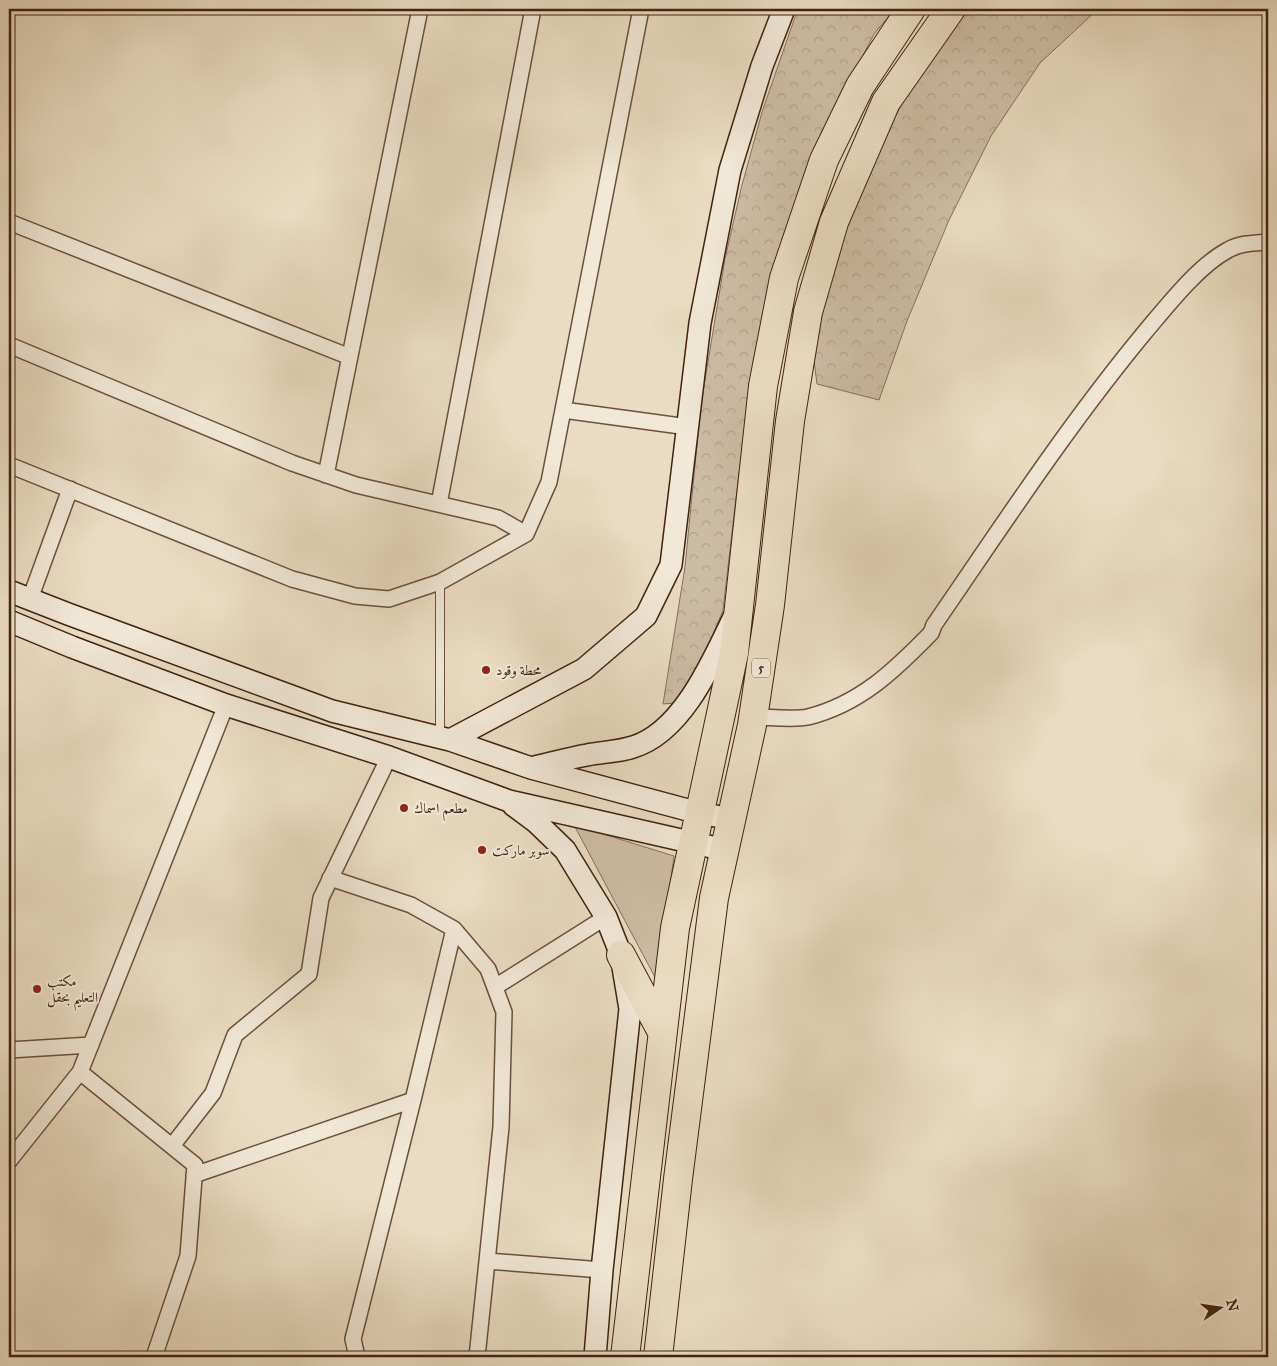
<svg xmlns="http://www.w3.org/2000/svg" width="1277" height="1366" font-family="'IM FELL Great Primer',Amiri,serif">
	<defs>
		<pattern id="park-crowns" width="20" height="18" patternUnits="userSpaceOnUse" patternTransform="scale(1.25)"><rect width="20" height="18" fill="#cdbca4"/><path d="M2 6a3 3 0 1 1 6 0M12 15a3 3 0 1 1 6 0" fill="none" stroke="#b1a18c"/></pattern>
	</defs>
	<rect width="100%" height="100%" fill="#eadcc2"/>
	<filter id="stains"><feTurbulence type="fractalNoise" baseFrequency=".004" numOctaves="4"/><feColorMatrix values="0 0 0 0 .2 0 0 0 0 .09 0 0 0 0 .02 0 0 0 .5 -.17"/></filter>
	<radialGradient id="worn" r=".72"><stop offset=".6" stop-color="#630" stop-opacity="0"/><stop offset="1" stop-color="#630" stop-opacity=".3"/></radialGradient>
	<path fill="#cdbca4" stroke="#886f5a" d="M574,825L674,856L657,981Z"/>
	<path fill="url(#park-crowns)" stroke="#886f5a" d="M800,9H895L874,34L817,145L766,298L739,473L723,610L704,657L675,703L663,704L685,567L701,404L725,259L741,189L762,112L795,17Z
		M964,9H1098L1040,63L991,136L949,220L907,321L879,400L817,384L812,345L842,230L882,139L925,64Z"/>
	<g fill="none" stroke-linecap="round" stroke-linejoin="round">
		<defs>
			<path id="lane" d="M440,735V582"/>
			<path id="street" d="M9,222L350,357
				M9,345L292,463L356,485L498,518L526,534
				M563,410L688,427
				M9,465L292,579L355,596L389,599L440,582L526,534L549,482L641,9
				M326,475L420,9
				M439,504L533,9
				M30,599L70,489
				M753,717C768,717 794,720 808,717C860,704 895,670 931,633L934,625C1002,526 1068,425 1145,332C1167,306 1198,266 1228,250C1240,243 1255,243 1268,242
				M330,878L411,905L454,929L488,969L504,1012L501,1127L477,1357
				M495,987L606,917
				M9,1050L91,1045
				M80,1072L195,1165L188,1256L154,1357
				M172,1146L213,1093L235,1035L309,974L321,898L389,757
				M9,1161L80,1072L226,705
				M194,1175L413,1100
				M487,1261L602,1270
				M357,1357L353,1339L413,1100L454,929"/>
			<path id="secondary" d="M9,591L68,614L332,711L450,740L531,768L699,813L732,819
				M9,621L72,647L226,705L389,757L509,801L725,850
				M450,740L584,669L646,616L671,565L700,323L730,170L762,66L784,9
				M535,767C552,763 570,758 587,755C602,752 618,752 633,747C683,732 713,660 734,617
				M513,805L536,822L565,850L606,917L621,955L630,1009L602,1270L595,1357"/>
			<path id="highway" d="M621,955L662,1032
				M625,1357L675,928L734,653L763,386L784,278L824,160L860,86L911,9
				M658,1357L678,1179L714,898L752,725L770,605L790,421L808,312L834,222L886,102L951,9"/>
		</defs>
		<use href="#lane" stroke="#6c503c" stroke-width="10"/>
		<use href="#street" stroke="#6c503c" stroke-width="18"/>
		<use href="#secondary" stroke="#422210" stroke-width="24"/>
		<use href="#highway" stroke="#422210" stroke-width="30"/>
		<use href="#lane" stroke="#f1e8d7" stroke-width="8"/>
		<use href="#street" stroke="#f1e8d7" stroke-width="15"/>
		<use href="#secondary" stroke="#f1e8d7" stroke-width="21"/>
		<use href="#highway" stroke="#eadcc2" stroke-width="28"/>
	</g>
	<g fill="#8f2418" stroke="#f1e8d7" stroke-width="2">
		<circle cx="486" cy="670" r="5"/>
		<circle cx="404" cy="808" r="5"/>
		<circle cx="482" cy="850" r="5"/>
		<circle cx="37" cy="989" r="5"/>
	</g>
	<g text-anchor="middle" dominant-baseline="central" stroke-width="4" stroke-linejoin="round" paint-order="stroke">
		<rect fill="#f1e8d7" stroke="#765d4c" stroke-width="1" x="752" y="658.5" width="18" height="19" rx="4"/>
		<g font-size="12" font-weight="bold" fill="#422210">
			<text x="761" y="668">5</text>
		</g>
		<g font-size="14" fill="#422210" stroke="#f1e8d7" text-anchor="start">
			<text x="496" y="670">محطة وقود</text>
			<text x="414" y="808">مطعم اسماك</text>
			<text x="492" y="850">سوبر ماركت</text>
			<text x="47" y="981">مكتب<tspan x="47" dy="16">التعليم بحقل</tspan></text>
		</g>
	</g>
	<rect width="1277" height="1366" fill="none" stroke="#eadcc2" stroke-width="30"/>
	<rect x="10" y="10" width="1257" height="1346" fill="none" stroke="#422210" stroke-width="2.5"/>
	<rect x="15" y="15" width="1247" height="1336" fill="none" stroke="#422210"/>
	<g transform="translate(1220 1308) rotate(77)" stroke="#f1e8d7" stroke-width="4" paint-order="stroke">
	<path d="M0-4L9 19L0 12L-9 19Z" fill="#422210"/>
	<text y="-8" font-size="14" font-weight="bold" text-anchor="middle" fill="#422210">N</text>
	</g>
	<rect width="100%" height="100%" filter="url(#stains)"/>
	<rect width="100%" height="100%" fill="url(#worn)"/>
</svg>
